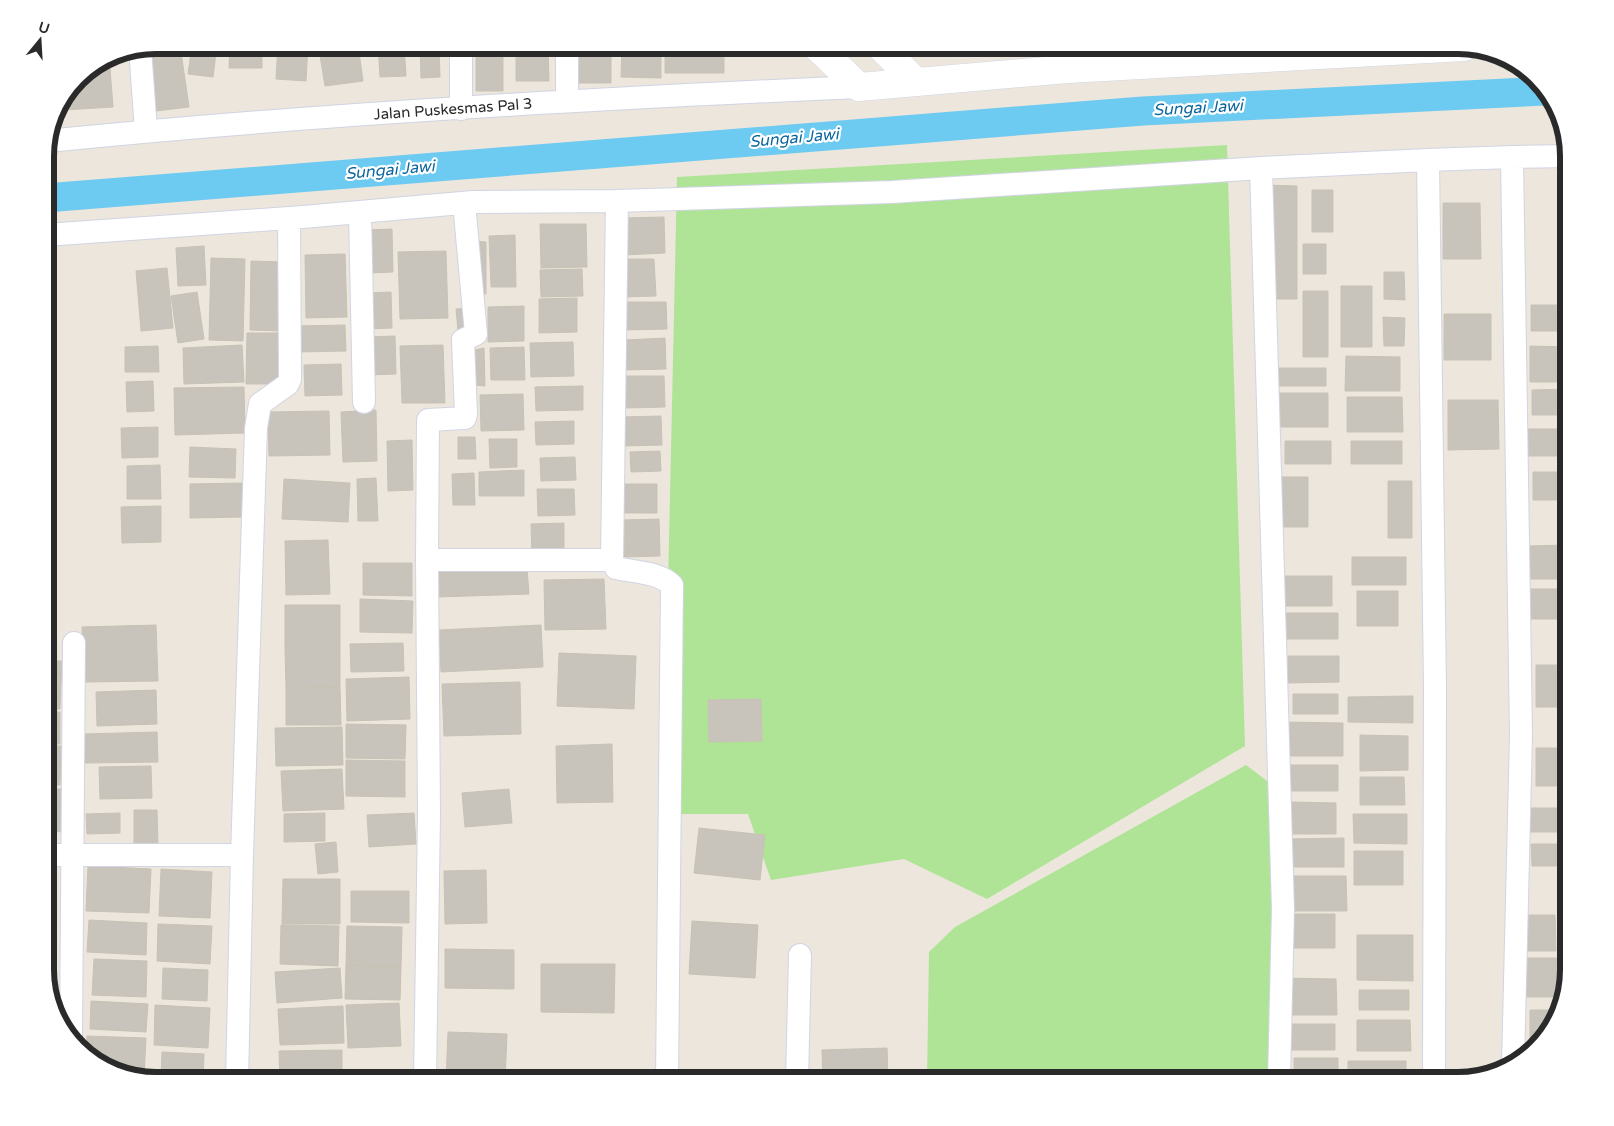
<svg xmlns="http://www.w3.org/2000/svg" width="1614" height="1126" font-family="'Varela Round',sans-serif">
	<rect width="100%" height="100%" fill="#ede6dc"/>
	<path fill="#afe497" d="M1227,145L1245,746L987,899L904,859L771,880L748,814H663L677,177Z
		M1246,765L1275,787L1272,1081H927L929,952L955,927Z"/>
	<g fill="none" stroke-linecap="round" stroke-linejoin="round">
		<path stroke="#6dcaf1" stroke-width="29" d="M45,198L1143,111L1544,91"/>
	</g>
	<path fill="#c8c3bb" stroke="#c8c2b5" d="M156,45H180L189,107L156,111L147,47Z
		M192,45H217L213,77L188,74Z
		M230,45H262V68H229Z
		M278,45H308L306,81L276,79Z
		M358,45L363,81L325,86L319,49Z
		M378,45H404L406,76L380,77Z
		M420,45H439L440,77L421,78Z
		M516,45H548L549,81H516Z
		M622,45H661V78L621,77Z
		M665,45H724V73H665Z
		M893,45H1020V47L893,56Z
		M573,46H611V83H574Z
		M476,49H503V91H476Z
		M109,56L113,107L64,110L63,98L78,77Z
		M1267,185L1297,186V299H1267Z
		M1312,190H1333V232H1312Z
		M1443,203H1480L1481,259H1443Z
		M664,217L665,253L624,255L623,218Z
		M540,224H586L587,267L541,268Z
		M392,229L393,272L368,273L367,230Z
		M515,235L516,287H491L489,236Z
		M474,241L486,242V294H475Z
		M1303,244H1326V274H1303Z
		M204,246L206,285L178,286L176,248Z
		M446,251L448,318L400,319L398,252Z
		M345,254L347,317L306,318L305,255Z
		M211,258L245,259L243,341L209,340Z
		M620,259H654L656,296L621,297Z
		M251,261L284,262L282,331L250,330Z
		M167,268L173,328L141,331L136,271Z
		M582,269L583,296L541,297L540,270Z
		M1384,272H1404L1405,300L1384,299Z
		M1341,286H1372V347H1341Z
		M1303,291H1328V357H1303Z
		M197,292L204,339L178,343L171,296Z
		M391,292L392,328L367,329V293Z
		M577,298V332L539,333V299Z
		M623,302H666L667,329L623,330Z
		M1531,305H1569V331H1531Z
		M524,306V341L488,342V307Z
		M467,308L469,330L458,331L456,309Z
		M1444,314H1491V360H1444Z
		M1383,317L1405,318L1404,346H1384Z
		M345,325L346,351L297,352L296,326Z
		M247,333H283L282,384H246Z
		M395,336L396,374L367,375V337Z
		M665,338L666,369L624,370V340Z
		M573,342L574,376L531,377L530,343Z
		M242,345L244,382L184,384L183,348Z
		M443,345L445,403H402L400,346Z
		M158,346L159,372H125V347Z
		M1530,346L1569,347V382H1530Z
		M524,347L525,380H491L490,348Z
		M484,348L485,386L474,385V350Z
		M1346,356L1400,357V391H1345Z
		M341,364L342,395L305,396L304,365Z
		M1273,368H1326V386H1273Z
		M623,376H664L665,407L624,408Z
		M153,381L154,411L127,412L126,382Z
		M583,386V410L536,411L535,387Z
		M244,387L245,433L175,435L174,388Z
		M1569,389V415H1532V390Z
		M1277,393H1328V427H1277Z
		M523,394L524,430L481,431L480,395Z
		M1347,397H1402L1403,432H1347Z
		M1448,400H1498L1499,449L1448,450Z
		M376,410L377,461L343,462L341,412Z
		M329,411L330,455L269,456L268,412Z
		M661,416L662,445L622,446L621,417Z
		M574,421V444L536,445L535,422Z
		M158,427V457L122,458L121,428Z
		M1528,429H1569V456H1528Z
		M458,437H475L476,459H458Z
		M489,439H517V467L490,468Z
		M412,440L413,490L388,491L387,441Z
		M1285,441H1331V464H1285Z
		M1351,441H1402V464H1351Z
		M190,447L236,449L235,478L189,477Z
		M660,451L661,471L631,472L630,452Z
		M575,457L576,480L541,481L540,458Z
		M160,465L161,499H127V466Z
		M524,470V496H479V472Z
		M1533,472H1569V500H1533Z
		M474,473L475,505H453L452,474Z
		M1279,477H1308V527H1279Z
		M376,478L378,521H358L357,479Z
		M284,479L350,483L348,522L282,519Z
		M1388,481H1412V538H1388Z
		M242,483V517L190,518V484Z
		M622,484H657V513H622Z
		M537,489H574L575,515L538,516Z
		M161,506V542L122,543L121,507Z
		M659,519L660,556L623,557L622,520Z
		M564,523V557L532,559L531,524Z
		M328,540L330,594L286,595L285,541Z
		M1566,545V579H1529V546Z
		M1352,557H1406V585H1352Z
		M363,563H412V596L363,595Z
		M439,567L527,568L529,594L438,597Z
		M1281,576H1332V606H1281Z
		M604,579L606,629L545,630L544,580Z
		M1527,589H1569V619H1527Z
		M1357,591H1398V626H1357Z
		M360,599L413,601L412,633L360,632Z
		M285,605H340V648H285Z
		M1281,613H1338V639H1281Z
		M45,620H53L51,660H45Z
		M156,625L158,681L84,682L82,627Z
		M541,625L543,667L441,672L439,630Z
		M403,643L404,671L351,672L350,644Z
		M285,648H340V687L286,688Z
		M559,653L636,656L634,709L557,706Z
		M1288,656H1339V682L1288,683Z
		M45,661H62L60,709H45Z
		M1536,665H1569V707H1536Z
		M409,677L410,719L347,721L346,679Z
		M520,682L521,734L444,736L442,684Z
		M340,687L341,725H286V688Z
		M156,690L157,724L97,726L96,692Z
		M1293,694H1338V714H1293Z
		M1413,696V723L1348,722V697Z
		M761,699L762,741L709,742L708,700Z
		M45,712H60V744H45Z
		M1281,722L1343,723V756H1281Z
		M346,724L406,725L405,759L346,758Z
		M342,727L343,765L276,766L275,728Z
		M157,732L158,762L85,763L84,734Z
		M1360,735L1408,736V770L1360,771Z
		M612,744L613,802L557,803L556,746Z
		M45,746H61L60,785H45Z
		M1536,748H1569V786H1536Z
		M346,760L405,761V797L346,796Z
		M1290,765H1338V791H1289Z
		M151,766L152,798L100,799L99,767Z
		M342,769L344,809L283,811L281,771Z
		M1360,777H1404L1405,805H1360Z
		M45,789H67L66,832L45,831Z
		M509,789L512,823L465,827L462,793Z
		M1291,802L1336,803V834H1292Z
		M1528,808H1569V832H1528Z
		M134,810H157L158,846L134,847Z
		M120,813V833L87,834L86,814Z
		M325,813V841L284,842V814Z
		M414,813L416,844L369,847L367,815Z
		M1353,814H1407V844L1354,843Z
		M699,828L765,835L760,880L694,873Z
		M1344,838V867H1288V839Z
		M336,842L338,872L318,874L315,844Z
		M1531,844H1569V866H1532Z
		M1354,851H1403V885H1354Z
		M88,866L151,869L149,913L86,911Z
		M161,869L212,872L210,918L159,916Z
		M486,870L487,923L445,924L444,871Z
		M1288,876H1346L1347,911H1288Z
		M283,879H340V924H282Z
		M351,891H409V923L351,922Z
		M1291,914H1335V948H1291Z
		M1519,915H1555L1556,951H1519Z
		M89,920L147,923L146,955L87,952Z
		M692,921L758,925L755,978L689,974Z
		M158,924L212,926L210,964L157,961Z
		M281,925L339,926L338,966L280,964Z
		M347,926L402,927L401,967L346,965Z
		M1357,935H1413V981L1357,980Z
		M445,949L514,950V989L445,988Z
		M1524,958H1569V971L1561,997H1524Z
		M94,959L147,961L146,997L92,995Z
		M541,964H615L614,1013L541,1012Z
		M346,965L401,967L400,1000L345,999Z
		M163,968L208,970L207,1001L162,999Z
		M340,968L342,998L277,1003L275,972Z
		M1282,978L1336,979L1337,1015H1282Z
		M1359,990H1409V1010H1359Z
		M91,1001L148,1004L146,1032L90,1029Z
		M399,1003L401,1046L348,1048L346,1005Z
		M155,1005L210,1008L208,1048L154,1045Z
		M343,1006L344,1043L280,1045L278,1009Z
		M1530,1010H1557L1550,1032L1530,1050Z
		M1357,1020H1410L1411,1051H1357Z
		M1289,1024H1335V1050H1289Z
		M448,1032L507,1034L505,1081H446Z
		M87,1036L146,1038L144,1077L94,1062L86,1054Z
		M887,1048L888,1081H823L822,1050Z
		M342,1050V1081H280L279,1051Z
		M162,1052L204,1054L203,1081H161Z
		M1294,1058H1338V1081H1294Z
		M1348,1061H1406V1081H1348Z
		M347,1073L404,1076L403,1081H346Z"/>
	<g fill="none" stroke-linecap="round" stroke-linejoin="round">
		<defs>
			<path id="minor" d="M461,45V109
				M1067,45L1068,69
				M140,48L146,131
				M567,101V45
				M47,141C317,114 588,99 859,87
				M1512,157L1569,156
				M1261,168L1283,909L1279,1081
				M617,201L892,192L1261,168L1428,160
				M360,212L364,402
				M45,235L303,217L473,202L617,201L612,560L616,568C633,572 659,572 672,585L667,1081
				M427,560H612
				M45,855H242
				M71,1038L74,643
				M237,1081L242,855L256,428L260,404L288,384L290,379L289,218
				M425,1081L429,814L427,560L428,420L465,418L466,414L463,340L476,334L464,203
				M797,1081L800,955
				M1434,1081L1435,688L1428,160L1512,157L1521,735L1513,1065"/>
			<path id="tertiary" d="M815,45L859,87L1068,69L1464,47
				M879,45L915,81"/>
		</defs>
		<use href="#minor" stroke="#d1d4e3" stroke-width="24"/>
		<use href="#tertiary" stroke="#d1d4e3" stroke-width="29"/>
		<use href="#minor" stroke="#fff" stroke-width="22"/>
		<use href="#tertiary" stroke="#fff" stroke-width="28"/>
	</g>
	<g text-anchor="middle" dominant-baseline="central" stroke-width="4.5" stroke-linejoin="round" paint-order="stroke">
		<g font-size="15" fill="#2a2a2a" stroke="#fff">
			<text transform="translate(453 109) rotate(-4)">Jalan Puskesmas Pal 3</text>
		</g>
		<g font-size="16" font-style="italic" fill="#0b669e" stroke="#fff">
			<text transform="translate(1198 108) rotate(-3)">Sungai Jawi</text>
			<text transform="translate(794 138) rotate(-5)">Sungai Jawi</text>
			<text transform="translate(390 170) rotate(-5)">Sungai Jawi</text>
		</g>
	</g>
	<path d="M0 0H1614V1126H0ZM156 54H1458A102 102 0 0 1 1560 156V970A102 102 0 0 1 1458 1072H156A102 102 0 0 1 54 970V156A102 102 0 0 1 156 54Z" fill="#fff" fill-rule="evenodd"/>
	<path fill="none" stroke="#2a2a2a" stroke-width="6" d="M156 54H1458A102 102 0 0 1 1560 156V970A102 102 0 0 1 1458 1072H156A102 102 0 0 1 54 970V156A102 102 0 0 1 156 54Z"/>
	<g transform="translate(40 40) rotate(18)" stroke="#ffffff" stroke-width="4" paint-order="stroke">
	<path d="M0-4L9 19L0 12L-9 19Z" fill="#2a2a2a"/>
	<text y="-8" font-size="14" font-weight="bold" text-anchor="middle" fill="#2a2a2a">U</text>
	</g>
</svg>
